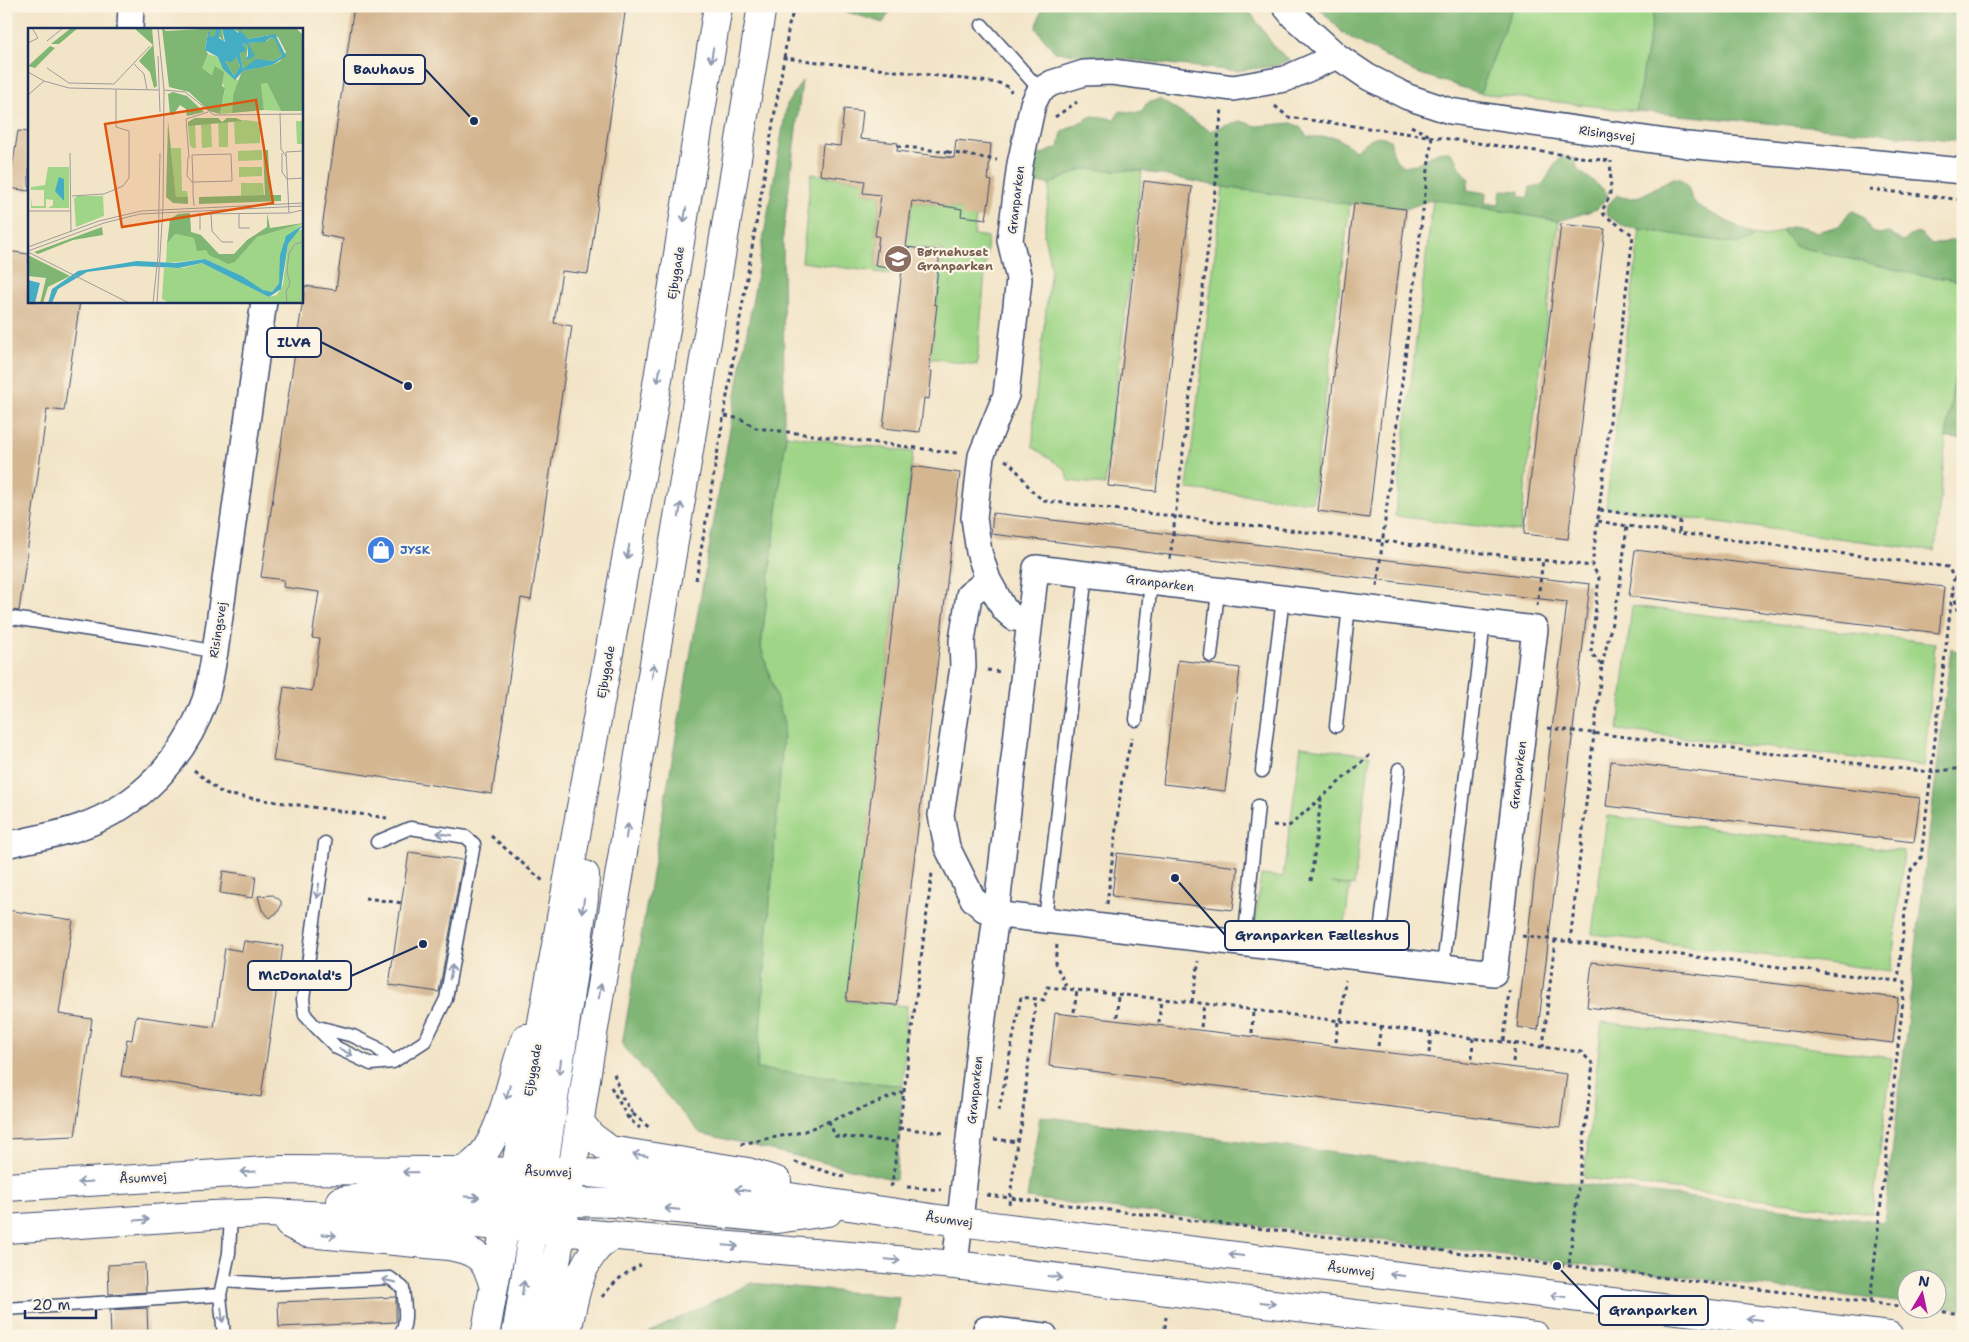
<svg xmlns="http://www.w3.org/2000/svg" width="1969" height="1342" font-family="'Shantell Sans',sans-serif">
	<rect width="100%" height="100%" fill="#fcf5e5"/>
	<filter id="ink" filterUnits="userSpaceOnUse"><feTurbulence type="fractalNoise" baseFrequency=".02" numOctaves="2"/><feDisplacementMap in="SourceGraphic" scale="10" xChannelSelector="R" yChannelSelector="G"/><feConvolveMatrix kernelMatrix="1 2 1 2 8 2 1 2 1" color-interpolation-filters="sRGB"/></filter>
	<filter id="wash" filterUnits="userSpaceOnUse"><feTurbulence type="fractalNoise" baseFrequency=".0096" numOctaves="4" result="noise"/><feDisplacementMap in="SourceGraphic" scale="20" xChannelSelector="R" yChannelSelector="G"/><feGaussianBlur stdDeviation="1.12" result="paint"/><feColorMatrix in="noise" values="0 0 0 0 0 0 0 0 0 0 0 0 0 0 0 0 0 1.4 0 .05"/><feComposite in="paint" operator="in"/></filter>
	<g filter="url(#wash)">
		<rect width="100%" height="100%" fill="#f2e4c7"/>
		<path fill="#9fd587" stroke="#5d8272" d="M1513,6H1655L1636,111L1480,93Z
			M1083,169L1142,171L1105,485L1069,481L1065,469L1033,447L1034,411L1051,268L1044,235L1050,184Z
			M811,174L865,181L864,193L881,195L875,236L883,237L878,240L875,266L891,268L892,238L907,240L912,201L962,209L976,218L974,235L988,237L977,365L930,358L943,250L910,247L906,269L890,274L802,262Z
			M1223,187L1350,204L1312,502L1187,489Z
			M1433,199L1559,221L1520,531L1395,516Z
			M1640,229L1739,244L1752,238L1754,235L1765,237L1782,230L1795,246L1915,274L1963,281V315L1946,438L1935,551L1606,507Z
			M786,435L913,452L847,1001L907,1006L903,1086L757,1070L776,825L774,811L777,807L784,723L761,647Z
			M1632,606L1935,643L1924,766L1618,730Z
			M1301,746L1370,755L1354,886L1332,883L1350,886L1343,938L1254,927L1261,875L1283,877Z
			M1607,816L1904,851L1891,971L1592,934Z
			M1602,1022L1892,1058L1872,1213L1584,1178Z"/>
		<path fill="#7fb674" stroke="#4d7269" d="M841,6H893L883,23L841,10Z
			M1043,6H1246L1275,48L1290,60L1274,66L1236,71L1055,52L1036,28Z
			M1317,6H1513L1480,93L1414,72L1344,34Z
			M1655,6H1963V141L1636,111Z
			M802,81L783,235L784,420L786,435L761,647L784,723L757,1069L903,1086L896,1180L700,1133L622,1045L787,104Z
			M1159,99L1210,131L1240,121L1257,126L1292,123L1300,127L1307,137H1335L1356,150C1367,141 1376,131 1390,140C1392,146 1393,157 1398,162C1413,177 1432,146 1448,152C1460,156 1458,173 1469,178L1467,190L1486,193L1485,203L1499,205L1501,190L1520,191V196L1528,198L1530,187C1534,187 1538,188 1541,185C1552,177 1555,147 1576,160L1577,169L1603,189L1607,193V197L1597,209L1559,221L1433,199L1406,209L1350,204L1223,187L1142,171L1083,169L1050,184L1033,183L1037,156L1059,147L1062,132L1092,116L1115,119L1120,111L1141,113L1146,104Z
			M1674,178C1689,178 1688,194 1695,203C1700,209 1744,229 1754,235L1752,238L1739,244L1625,227L1608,216L1606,212L1607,206L1617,195C1638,206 1654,185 1674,178Z
			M1853,211L1863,216L1871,232L1879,234L1888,232L1901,241C1908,240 1912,232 1920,234C1925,236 1927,242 1932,245L1963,238V281L1915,274L1794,246L1782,230L1793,226L1816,232L1839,226L1848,214Z
			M1963,315V439L1946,438Z
			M1951,648L1963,656V1165L1955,1231L1963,1232V1310L1937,1307L1936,1280H1906V1303L1027,1198L1040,1116L1884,1222Z
			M751,1283L899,1297L894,1336H642Z"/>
		<g id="blocks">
			<path fill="#d4b691" d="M354,6H626L588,274L562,271L554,323L572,326L531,600L521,598L492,794L273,761L284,687L312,691L320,639L312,638L319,592L283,587L284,580L261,577L305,286L336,290L343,239L321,235Z
				M844,109L863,111L860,139L898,143L897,151L954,158L956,140L991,144L988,180L992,181L986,219L961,216L962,209L912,201L906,247L940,251L934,304L937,305L929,371H932L929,399L924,398L920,432L883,428L902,270L875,266L879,236H875L881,195L863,193L865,181L820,175L823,144L840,146Z
				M18,131L29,132V191L9,188Z
				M1144,181L1192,187L1156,491L1108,486Z
				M1354,203L1406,209L1369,518L1318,511Z
				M1561,224L1605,229L1568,539L1524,534Z
				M6,251L29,254V301H80L64,411L47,409L19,611L6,609Z
				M912,466L960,473L897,1005L846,1001Z
				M993,513L1590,584L1538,1030L1517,1027L1567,602L991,534Z
				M1635,550L1944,587L1939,633L1629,596Z
				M1178,660L1240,668L1225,791L1163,784Z
				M1611,761L1920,798L1914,842L1606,806Z
				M409,852L463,860L439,992L389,985Z
				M1117,853L1238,867L1233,910L1112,896Z
				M223,871L256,876L253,898L220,893Z
				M273,895L281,901V906L278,912L269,918L262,910L258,896Z
				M6,910L73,920L59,1014L92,1019L75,1136L6,1139Z
				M244,941L283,946L261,1097L121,1076L127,1039L132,1040L136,1016L214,1027L225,948L242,951Z
				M1592,962L1898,998L1893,1043L1587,1007Z
				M1055,1013L1567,1074L1560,1127L1049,1066Z
				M145,1263L146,1292L109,1294L108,1265Z
				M396,1297V1322L279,1327L278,1302Z
				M147,1308L148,1336H111L110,1310Z"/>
		</g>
	</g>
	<g filter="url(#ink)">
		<use href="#blocks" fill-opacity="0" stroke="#3b4a6e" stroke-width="1"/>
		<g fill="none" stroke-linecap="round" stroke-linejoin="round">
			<defs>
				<path id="lane" d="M982,25L1040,90
					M6,617L157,640L215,652
					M1211,656L1218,591
					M1136,720L1151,582
					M1336,726L1349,606
					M1262,771L1283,598
					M325,843L303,999L305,1015L314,1025L337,1048L371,1064L393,1062L425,1041L446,999L474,844L466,837L410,828L377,842
					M1045,920L1086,574
					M1244,943L1258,806
					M1377,959L1399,769
					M1443,967L1484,622
					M318,1027L353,1036L376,1047L393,1062
					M223,1281L269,1284L390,1278L403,1288C404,1303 409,1324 399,1336
					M220,1295L224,1336
					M6,1309L220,1295L229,1253L231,1214"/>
				<path id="street" d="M1285,6L1294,17L1337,56L1368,77L1408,97L1450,111L1687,145L1963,171
					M130,29L131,6
					M1030,619L1014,618L1004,609L988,580L979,552L974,518L981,456L1006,395L1019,279L1010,240L1020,164L1033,104L1040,90L1052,83L1084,73L1112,72L1233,88L1285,79L1337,56
					M6,845C31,839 57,835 80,827C140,806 184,759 205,700C210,685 212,667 215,652L264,301
					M955,1265L978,1058L996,914L1036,568L1535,629L1494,973L1010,916L996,914L984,909L973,899L947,847L941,815L963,667L962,641L969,595L988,580
					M986,1329L1045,1336"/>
				<path id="secondary" d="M579,1121L591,1136L610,1150L748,1172L777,1181
					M459,1172C463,1170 469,1168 472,1165C504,1141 510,1074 526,1038
					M6,1187L282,1170L572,1172C702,1180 831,1205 960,1222L1889,1336
					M340,1201C377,1195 420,1195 457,1196C481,1197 503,1200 526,1195
					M550,1204L567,1202L616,1203L777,1219L828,1212
					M289,1224L307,1233L449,1246C476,1251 485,1257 493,1284
					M6,1229L212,1215L267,1213L452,1222L955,1265L1535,1336
					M562,1231L547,1204L543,1172L584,899L585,875
					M485,1336L651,422L718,6
					M516,1336L533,1229V1211
					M543,1336L572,1172L589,1059L762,6
					M566,1336C575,1298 577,1258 612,1235"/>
			</defs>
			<use href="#lane" stroke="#3b4a6e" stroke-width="15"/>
			<use href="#street" stroke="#3b4a6e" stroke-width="28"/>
			<use href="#secondary" stroke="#3b4a6e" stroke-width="30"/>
			<path stroke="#3b4a6e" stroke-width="3" stroke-dasharray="4 4" stroke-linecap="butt" d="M784,58L789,25L795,6
				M1275,106L1288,117L1609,161
				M1055,117L1077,102
				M897,146L948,152L949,157
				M948,152L997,160
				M1869,189L1963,200
				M725,416L741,419L756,428L957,453
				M1005,460C1022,470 1027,493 1046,501L1592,566
				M1600,510L1680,521L1679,533L1948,567L1954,578L1921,858L1909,873L1898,981
				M1598,521L1627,526
				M1170,559L1217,173L1215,162L1222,109
				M1954,578L1963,579
				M696,580L784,58L999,83L1009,87L1011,92
				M1377,586L1432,137L1409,125
				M1953,592L1963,628
				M1537,606L1543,560
				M1602,665L1619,593L1627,526L1679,533
				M987,670L1001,672
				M1548,728L1931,772L1963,768
				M194,770L223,794L387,818
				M1273,825L1288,827L1370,755
				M491,836L543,881
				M1311,881L1321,798
				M365,898L402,903
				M1107,904L1122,779L1132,737
				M1522,936L1905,982L1870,1303
				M1570,942L1602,665L1591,653L1599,577L1592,566L1633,235L1604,215L1602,210C1615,192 1609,183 1611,161
				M1057,945L1055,963L1067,988
				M1192,1002L1199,961
				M1074,1012L1077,990
				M1117,1017L1118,994
				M1341,1021L1345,980
				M1159,1023L1161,999
				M1201,1027L1204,1004
				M1252,1033L1253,1010
				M1504,1041L1509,991
				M1336,1042L1338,1021
				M1378,1046L1381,1026
				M1543,1047L1555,940
				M1429,1053L1431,1032
				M1472,1058L1473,1037
				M1513,1062L1515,1043
				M614,1074L622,1097L633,1114L628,1118
				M611,1087L628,1118L640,1128
				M999,1111L1021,997L1044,1000L1047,987L1192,1002L1581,1052L1593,1064L1569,1265
				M633,1114L651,1129
				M829,1121L835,1136L897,1142
				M899,1128L945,1133
				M994,1139L1017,1142
				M741,1144L802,1132L903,1092
				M795,1162L844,1177
				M890,1186L892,1185L932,873
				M907,1187L941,1190
				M987,1195L1010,1198L1017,1142L1021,1128L1036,999
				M1009,1204L1010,1198L1906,1307
				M602,1297C613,1283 625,1272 641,1265
				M1927,1310L1963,1314
				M1164,1336L1166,1317"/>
			<use href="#lane" stroke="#fff" stroke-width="12"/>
			<use href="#street" stroke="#fff" stroke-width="25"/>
			<use href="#secondary" stroke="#fff" stroke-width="28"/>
		</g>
		<defs><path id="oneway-shaft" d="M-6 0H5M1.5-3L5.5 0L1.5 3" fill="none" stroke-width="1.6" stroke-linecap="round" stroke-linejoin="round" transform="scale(1.25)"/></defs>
		<g stroke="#8d97ae">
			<use href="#oneway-shaft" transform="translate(712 55) rotate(99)"/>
			<use href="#oneway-shaft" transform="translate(685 215) rotate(99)"/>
			<use href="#oneway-shaft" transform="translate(659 375) rotate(99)"/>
			<use href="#oneway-shaft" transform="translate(680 510) rotate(-81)"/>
			<use href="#oneway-shaft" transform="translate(628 552) rotate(100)"/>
			<use href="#oneway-shaft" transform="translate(653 671) rotate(-81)"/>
			<use href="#oneway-shaft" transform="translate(627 831) rotate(-81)"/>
			<use href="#oneway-shaft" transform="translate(444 834) rotate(-171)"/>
			<use href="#oneway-shaft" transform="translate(318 891) rotate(98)"/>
			<use href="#oneway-shaft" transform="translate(583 906) rotate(98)"/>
			<use href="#oneway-shaft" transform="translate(451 972) rotate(-80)"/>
			<use href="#oneway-shaft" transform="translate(600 991) rotate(-81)"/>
			<use href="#oneway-shaft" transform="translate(346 1052) rotate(26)"/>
			<use href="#oneway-shaft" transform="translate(560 1067) rotate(98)"/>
			<use href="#oneway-shaft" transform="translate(508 1092) rotate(105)"/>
			<use href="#oneway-shaft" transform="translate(640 1155) rotate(-172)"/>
			<use href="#oneway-shaft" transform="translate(248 1172) rotate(177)"/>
			<use href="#oneway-shaft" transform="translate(410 1172) rotate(-179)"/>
			<use href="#oneway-shaft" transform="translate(85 1182) rotate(176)"/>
			<use href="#oneway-shaft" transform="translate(742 1190) rotate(-173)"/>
			<use href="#oneway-shaft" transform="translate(472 1197) rotate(3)"/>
			<use href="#oneway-shaft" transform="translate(672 1209) rotate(-175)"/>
			<use href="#oneway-shaft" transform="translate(142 1220) rotate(-4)"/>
			<use href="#oneway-shaft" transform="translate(329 1235) rotate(5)"/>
			<use href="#oneway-shaft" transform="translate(731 1246) rotate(5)"/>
			<use href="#oneway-shaft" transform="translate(1236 1255) rotate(-173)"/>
			<use href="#oneway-shaft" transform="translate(893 1260) rotate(5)"/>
			<use href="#oneway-shaft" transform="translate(1397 1275) rotate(-173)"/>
			<use href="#oneway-shaft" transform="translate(1055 1277) rotate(7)"/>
			<use href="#oneway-shaft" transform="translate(389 1281) rotate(-168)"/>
			<use href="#oneway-shaft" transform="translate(523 1288) rotate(-81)"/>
			<use href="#oneway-shaft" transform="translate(1558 1296) rotate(-173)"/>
			<use href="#oneway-shaft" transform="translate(1268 1303) rotate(7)"/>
			<use href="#oneway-shaft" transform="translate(222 1315) rotate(84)"/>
			<use href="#oneway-shaft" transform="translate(1754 1319) rotate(-173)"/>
		</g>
	</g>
	<defs>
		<symbol id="school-disc" viewBox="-11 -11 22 22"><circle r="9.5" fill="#8d6e63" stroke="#fcf5e5"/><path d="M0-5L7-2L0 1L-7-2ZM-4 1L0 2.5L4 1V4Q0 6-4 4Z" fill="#fff"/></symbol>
		<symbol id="shop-disc" viewBox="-11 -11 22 22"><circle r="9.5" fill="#3f7fe0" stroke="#fcf5e5"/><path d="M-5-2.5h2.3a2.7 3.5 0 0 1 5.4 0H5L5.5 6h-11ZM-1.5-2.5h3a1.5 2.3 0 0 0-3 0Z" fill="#fff"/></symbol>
	</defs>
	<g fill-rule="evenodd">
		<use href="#school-disc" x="882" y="243" width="32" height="32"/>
		<use href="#shop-disc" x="365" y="534" width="32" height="32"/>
	</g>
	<g text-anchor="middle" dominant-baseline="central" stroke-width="4.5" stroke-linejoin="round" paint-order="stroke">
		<g font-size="12" fill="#1b2f5e" stroke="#fcf5e5">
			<text transform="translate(1607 134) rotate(8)">Risingsvej</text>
			<text transform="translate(1016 200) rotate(-83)">Granparken</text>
			<text transform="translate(676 273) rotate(-81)">Ejbygade</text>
			<text transform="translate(1160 583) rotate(7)">Granparken</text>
			<text transform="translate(218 630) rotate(-81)">Risingsvej</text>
			<text transform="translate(606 672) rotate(-80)">Ejbygade</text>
			<text transform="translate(1518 775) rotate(-83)">Granparken</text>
			<text transform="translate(533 1070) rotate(-80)">Ejbygade</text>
			<text transform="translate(975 1090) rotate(-84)">Granparken</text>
			<text transform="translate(548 1172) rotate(1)">Åsumvej</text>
			<text transform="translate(143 1178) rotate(-3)">Åsumvej</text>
			<text transform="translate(949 1220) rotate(7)">Åsumvej</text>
			<text transform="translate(1351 1270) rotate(7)">Åsumvej</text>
		</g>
		<g font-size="12" font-weight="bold" fill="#785e54" stroke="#fcf5e5" text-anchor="start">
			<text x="917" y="252">Børnehuset<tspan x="917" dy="14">Granparken</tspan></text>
		</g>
		<g font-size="12" font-weight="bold" fill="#366cbe" stroke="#fcf5e5" text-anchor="start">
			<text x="400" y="550">JYSK</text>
		</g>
	</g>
	<g transform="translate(28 28)">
		<rect width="275" height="275" fill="#f2e4c7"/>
		<path d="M180,26L190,29L200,45L211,53L205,67L204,85L192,86L197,61L188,38L185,47L173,40ZM239,55L253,83L236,82L233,56ZM217,92L232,94V115L207,116L206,94ZM268,93H275V116H269ZM190,94H200V119H191ZM167,96L168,120H165L162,118L160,98ZM173,96H183L184,119L174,120ZM143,120H153L154,163H159L160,169H148ZM234,122V132L210,133V123ZM20,139H41V180H20L25,177V172L18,171V180H3V170L4,178H16V162H3V159L17,157ZM211,139H234V148L211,149ZM213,155H235L236,167L213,168ZM49,168H75L76,188L48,199L46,171ZM275,195L256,213L251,255L244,264L236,263L214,248L177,231L138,235L139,216L147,206L166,210L190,232L207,234L229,209ZM275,201V275H141L134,271L136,240H155L174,235L241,269L249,267L255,257L260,216L267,204Z" fill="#9fd587"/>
		<path d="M43,0H50L31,16H23ZM106,0H124L129,58L126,60L122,44L111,33L125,17ZM134,0L138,3L194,0L196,15L192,9H181L180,5L177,21L180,26L174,40L184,47L187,38L196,44L194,58L197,60L192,86L181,83L161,64L141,59ZM205,0H268L275,7V83H253L239,55L233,56L236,82L204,85L205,67L214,43L244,37L252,33L258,24L250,9L242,7L220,11ZM243,9L248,11L254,28L245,33L232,32L215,41L212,25L217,21L215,15L220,18L218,32L226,26L223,25L220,15L239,13ZM22,18L27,20L7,40L0,38ZM208,29L212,38L206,48L197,33ZM145,64L159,68L176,84L159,88L158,81L152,77L145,87H142L140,66ZM167,90H190L194,94L199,90H208L215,93L160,98V94ZM140,93L148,169H160V176L145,175L138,169ZM235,122H240L242,167H253V173L171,176V169L237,167ZM162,185L163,204L173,207L191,226H206L219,212L239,199V185L242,200L275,195L229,209L207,234L200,236L181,227L178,222L169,223L166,210L147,206L139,216L142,191L150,186ZM74,199L75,207L45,212L10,226L6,224ZM0,227L42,248L20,259L15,275H12L18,250L0,248Z" fill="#7fb674"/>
		<path d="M194,0H205L210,5L212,2L220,11L247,6L258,28L244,37L215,43L207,52L195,41L190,29L177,22L180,5L183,1L181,9L187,8L188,1H192L191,10L197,14ZM243,9L247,11L254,28L245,33L228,31L215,41L212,25L218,23L215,15L220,18V28L217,31L219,32L227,28L220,15L237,14ZM208,29L212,38L206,48L197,33L204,34ZM31,149L36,151V173L27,163ZM275,197L260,216L253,261L241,269L174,235L151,240L106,238L59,244L30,261L24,275H20L24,261L50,243L109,233L147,235L177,231L214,248L235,262L244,264L251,255L252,227L258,208ZM0,252L12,255L7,275H0Z" fill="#44adc3" fill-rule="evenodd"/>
		<path fill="none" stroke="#9c9c9d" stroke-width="1" d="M19,13L35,0M0,15L10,10L4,0M130,28L132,84M106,36L116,46L119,62M19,40L41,55L86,56L122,18M0,44L16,53L41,60L131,62M136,62L157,64L186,87L275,86M0,67L16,53M252,85L253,121L258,128M42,125L43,204M254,125V144L259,151M160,129L159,148L164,154H166L204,153L203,126L164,127L165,154V166L166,178M161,130L158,91L180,84M259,151L275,150M44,168L76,166L95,158L101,150V103L88,99V61M0,183H43M211,185V200H222M261,185L258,124L275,123M169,186L261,185L275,182M172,186V202M183,186L184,203L194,214H205M0,219L71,193L113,183L275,175M0,223L76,195L112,186L275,178M0,224L101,275M259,274L258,264L262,255L259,244L261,225L267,216L275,214M125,275L130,228L132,125M129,275L135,179L136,62L130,0"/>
		<path fill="#de5710" fill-opacity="0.15" stroke="#de5710" stroke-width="2.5" d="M228,72L245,175L94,199L77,96Z"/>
		<rect width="275" height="275" fill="none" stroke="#1b2f5e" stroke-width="2.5"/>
	</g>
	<path fill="none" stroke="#1b2f5e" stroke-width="2" d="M474 121L425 69M408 386L321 342M1175 878L1225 935M423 944L351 976M1557 1266L1599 1310"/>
	<g fill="#1b2f5e" stroke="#fcf5e5" stroke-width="2">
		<circle cx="474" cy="121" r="5"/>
		<circle cx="408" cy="386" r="5"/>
		<circle cx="1175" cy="878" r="5"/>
		<circle cx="423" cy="944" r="5"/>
		<circle cx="1557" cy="1266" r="5"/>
	</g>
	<g fill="#fcf5e5" stroke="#1b2f5e" stroke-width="2">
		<rect x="344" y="55" width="81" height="29" rx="5"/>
		<rect x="267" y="328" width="54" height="29" rx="5"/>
		<rect x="1225" y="921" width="184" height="29" rx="5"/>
		<rect x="248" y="961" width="103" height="29" rx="5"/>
		<rect x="1599" y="1296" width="109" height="29" rx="5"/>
	</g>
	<g font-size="14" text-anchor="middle" font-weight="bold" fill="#1b2f5e">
		<text x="384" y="74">Bauhaus</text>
		<text x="294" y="347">ILVA</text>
		<text x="1317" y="940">Granparken Fælleshus</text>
		<text x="300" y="980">McDonald's</text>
		<text x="1653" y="1315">Granparken</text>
	</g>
	<rect width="1969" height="1342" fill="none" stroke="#fcf5e5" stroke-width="25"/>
	<g transform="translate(1922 1294) rotate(9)"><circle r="24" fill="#fcf5e5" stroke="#a2a6af"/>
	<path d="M0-4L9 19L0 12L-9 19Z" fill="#b5179e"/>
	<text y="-8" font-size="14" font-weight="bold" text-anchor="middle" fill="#1b2f5e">N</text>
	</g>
	<path d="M25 1310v8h71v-8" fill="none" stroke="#1b2f5e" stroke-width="2.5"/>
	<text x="32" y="1310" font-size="15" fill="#1b2f5e" stroke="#fcf5e5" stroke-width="4" paint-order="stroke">20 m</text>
</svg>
